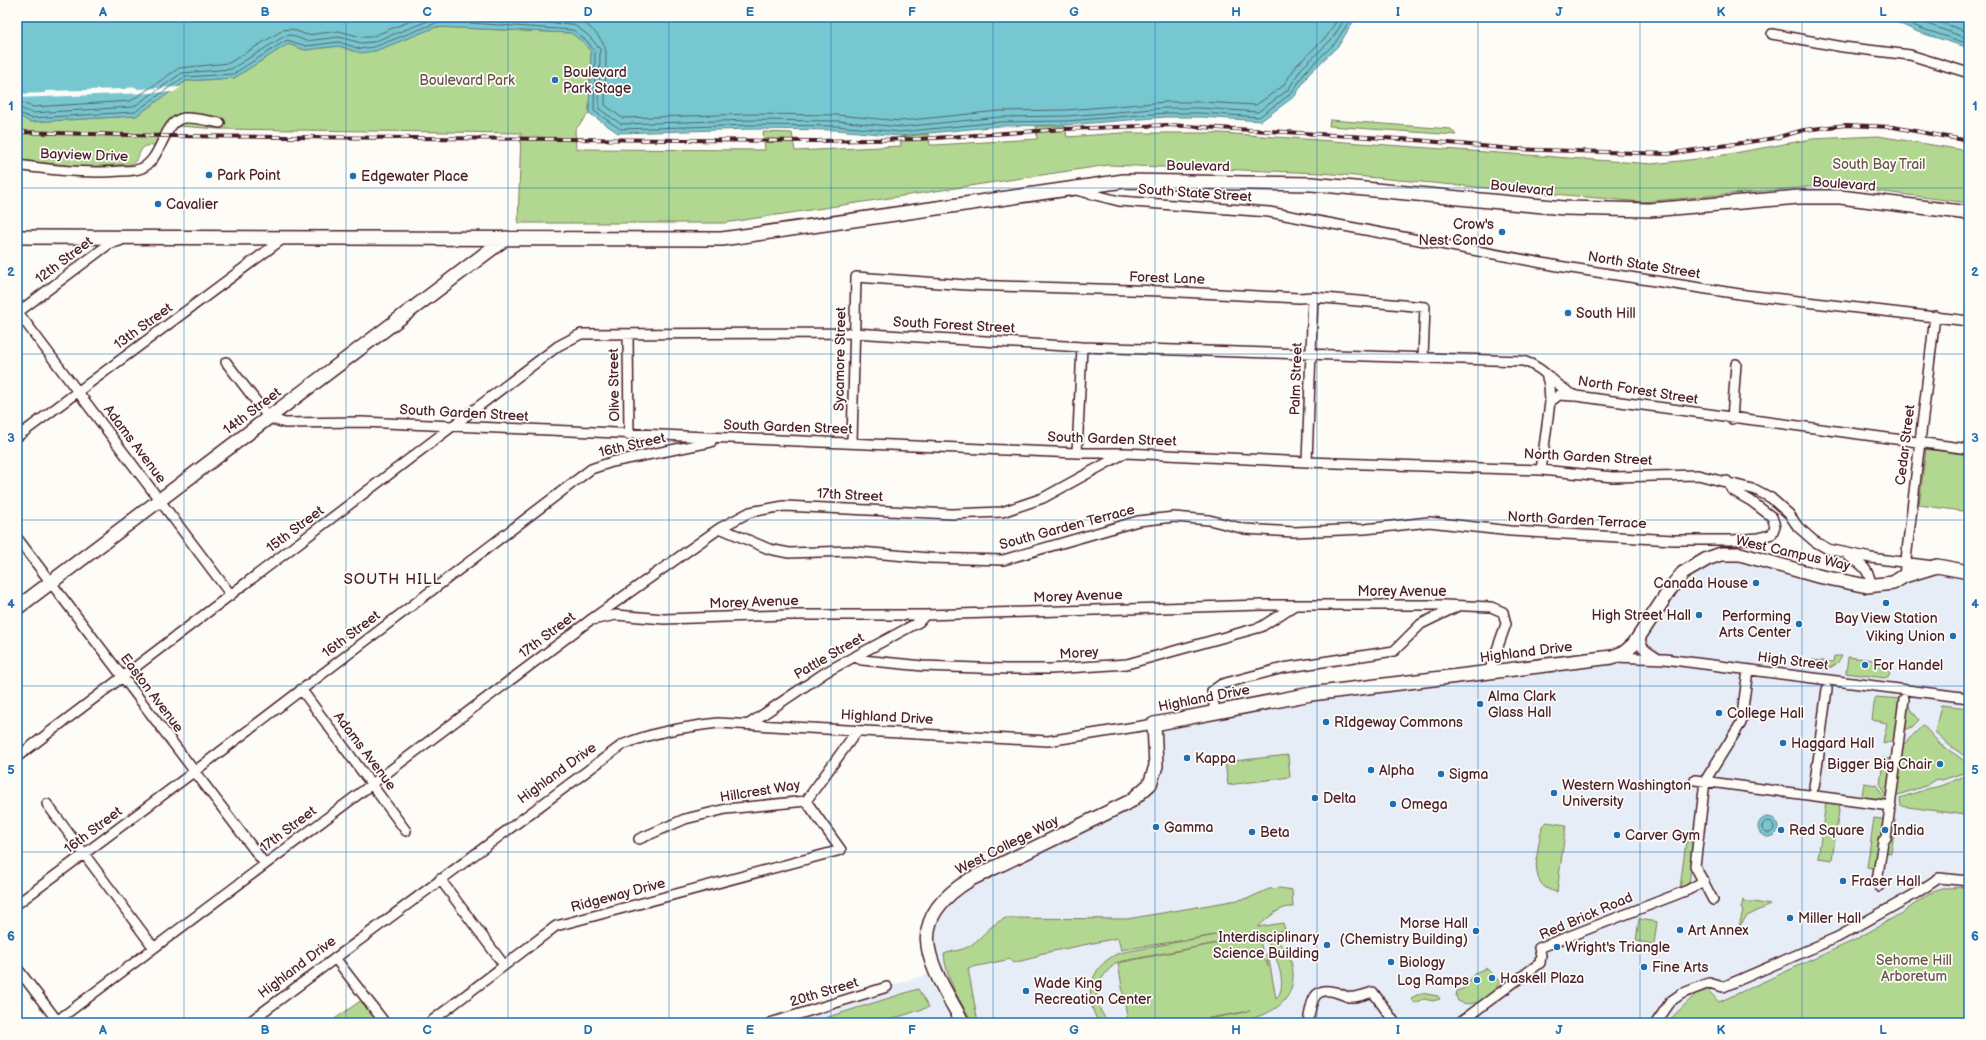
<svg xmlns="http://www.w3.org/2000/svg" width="1986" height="1040" font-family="'Balsamiq Sans',sans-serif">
	<rect width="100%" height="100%" fill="#fdfcf7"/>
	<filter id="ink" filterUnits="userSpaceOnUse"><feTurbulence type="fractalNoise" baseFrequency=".025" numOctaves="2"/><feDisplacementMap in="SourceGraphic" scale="8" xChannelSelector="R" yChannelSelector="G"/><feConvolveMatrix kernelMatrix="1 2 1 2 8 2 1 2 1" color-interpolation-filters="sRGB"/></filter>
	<g filter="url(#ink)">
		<path fill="#e6edf7" d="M1721,554L1867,586L1910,571L1969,579V887L1946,888L1930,893L1905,911L1855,940L1719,1003L1696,994L1666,1023H770L935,972L927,945L942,902L1150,784L1154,724L1625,652L1673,585Z"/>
		<path fill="#b2d791" stroke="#7e7b5e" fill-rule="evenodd" d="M436,27L571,33L583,42L591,52L589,113L575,130L576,149L765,150L763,132L792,133L795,151L901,146L900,137L928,134L930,145H935L1037,139L1036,126H1065L1067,137L1121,133H1220L1652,164L1707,158L1812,139L1878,136L1969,151V203L1830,185L1642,202L1322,173L1108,165L724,223H518L521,133L219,129L165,125L157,146C136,142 143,157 132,164L83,167L17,160V115L30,122L136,116L186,81L234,78L288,44L305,50L339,46L353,51H375Z
			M1330,120L1451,129L1456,135L1329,126Z
			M1926,449L1969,455V512L1919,505Z
			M1834,656H1842C1838,665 1832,667 1823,670V666L1812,665V660L1833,662Z
			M1848,657L1891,662L1889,676L1885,678L1846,673Z
			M1875,697L1902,699L1896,745L1891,741L1884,744L1883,742L1887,723L1872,720Z
			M1906,702L1919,720L1912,727L1903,731Z
			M1941,705L1969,708V759L1949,745L1935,732Z
			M1923,725L1940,744L1969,764V771L1942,780L1937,779L1928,785L1895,796L1901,747Z
			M1288,755L1290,777L1228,785L1225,762Z
			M1883,758L1894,760L1888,794L1886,796L1880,786Z
			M1969,774L1966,815L1901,806L1900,798L1930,788C1936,789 1960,778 1969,774Z
			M1864,783L1876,785L1884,797L1880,800L1865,798L1862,795Z
			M1826,802L1840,804L1832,860L1818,858Z
			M1874,818L1896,821L1891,853L1883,852L1881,869L1867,867Z
			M1547,822L1566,825L1557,892C1525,887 1539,848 1542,826Z
			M1686,841L1694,842L1689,884L1680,888Z
			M1969,887V1023H1666L1696,994L1708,990L1719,1002L1855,940L1905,911L1930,893L1946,888Z
			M1280,888L1292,890L1293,907C1279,906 1268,918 1258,927L1283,923L1285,930L1267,934C1282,943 1292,954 1293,973C1295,1025 1223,1023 1187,1023L1250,1011L1181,1023H1128L1118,963L1243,938L1118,962C1094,979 1090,1001 1109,1023H1099C1083,997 1089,966 1119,953L1216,935L1121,950L1118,938L1039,954L1037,957L1013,963L1011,959L968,968L978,1023H973C960,1001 946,980 944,954C953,950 963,951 971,945C984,936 990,924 1006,918L1127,919L1249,898L1269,889ZM1260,940L1268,943C1276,955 1289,986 1276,999L1268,954H1266L1268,967L1267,963L1264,960Z
			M1743,900L1744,902H1754L1770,905L1747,916L1739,927L1743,910L1741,909Z
			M1639,919L1657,922L1654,944L1636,941Z
			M1486,968L1500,982C1491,995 1475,1010 1458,1001L1456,996L1457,991L1465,988L1475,973Z
			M918,989L929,1007L880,1023H809Z
			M1421,993L1438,996L1440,999L1433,1001L1424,999L1415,1003L1411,998Z
			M363,999L381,1023H329Z"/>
		<path fill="#76c7cf" stroke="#64848d" d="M17,17H1356L1339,45L1308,75L1295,96L1261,121L1201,117H1166L1067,125L1000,126L900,136L837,130L752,129L618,133L589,113L591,52L583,42L571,33L436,27L375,51L360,53L339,46L305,50L288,44L234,78L186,81L136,116L30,122L17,115Z
			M1885,17H1969V48L1918,32Z
			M1758 827a10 10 0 1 1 20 0a10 10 0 1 1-20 0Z"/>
		<path fill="#fdfcf7" d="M136,87L137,89L181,87L174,92L17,98V94L45,93V91L126,89V88Z"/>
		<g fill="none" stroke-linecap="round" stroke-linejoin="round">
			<path stroke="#5c626d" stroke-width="1" d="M556,17C562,17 569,17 575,18C587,22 605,40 606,52L605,105L622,118L752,114L837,115L900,121L999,111L1066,110L1166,102H1201L1256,105L1283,86L1297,65L1327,36L1339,17
				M1895,17L1920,28L1969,44
				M1908,17L1969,39
				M1923,17L1969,32
				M17,101L33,107L131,101L179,68L229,63L283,30L291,29L307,35L339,31L361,37H371L420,17
				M17,107L32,113L133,107L182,73L231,69L285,36L291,35L306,41L339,37L361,43L373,42L436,18L573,24L589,36L600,49L599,109L621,124L752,120L837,121L900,127L1000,117L1067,116L1166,108H1201L1258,112L1288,90L1301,69L1332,39L1346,17
				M17,112L31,118L135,112L184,77L233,74L287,40L306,46L339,42L360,49L374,47L436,23H470L573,30L586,40L595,52L594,111L620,129L752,125L837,126L900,132L1000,122L1067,121L1166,113H1201L1259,117L1292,93L1305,72L1335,43L1352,17
				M1762 827a6 6 0 1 1 12 0a6 6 0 1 1-12 0Z"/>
			<defs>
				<path id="street" d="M1772,34L1843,47L1910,55L1969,73
					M17,165C51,170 86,174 121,171C128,171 136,171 142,168C162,159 163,121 184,118C195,117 209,121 220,123
					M1076,190L1119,201L1269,212L1558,266L1746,295L1969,321
					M17,311L231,595
					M17,313L109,244L120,241
					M628,335L629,435
					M226,362L269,418L285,423L362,422L1077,453H1126L1307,462L1541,470L1613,477L1698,475L1756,490L1771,498L1789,514L1798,527L1814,541L1828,549L1871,558L1933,566
					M1546,374L1549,385L1550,402
					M1732,419L1736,364
					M17,437L284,238
					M852,443L856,277L967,285L1161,291L1299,298L1313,297L1425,307L1423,358
					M1077,453L1082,347
					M1307,462L1313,297
					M1541,470L1550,402L1559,395L1573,396
					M720,528L769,549L789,553L849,551L929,558L1003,560L1138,521L1174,517L1209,520L1245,529L1294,532L1365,529L1429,522L1511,531L1674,540H1733L1759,538L1772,534L1775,526L1772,517L1751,501L1732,490L1727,481
					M17,538L265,864
					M1848,556C1861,564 1870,569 1871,586
					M1904,576L1935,316
					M592,620L616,615L664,619L786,615H925L1262,605H1445L1491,607L1503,612L1506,624L1489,672
					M1641,635C1638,647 1647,652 1657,658
					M855,657L862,660L923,666L1006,669H1051L1127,664L1261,627L1295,605
					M1615,657L1665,659L1969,698
					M301,689L406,831
					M1215,713L1212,691L1222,684L1283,668L1394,651L1421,624L1458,606
					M749,724L826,672L919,622L925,615
					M1820,741L1827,689
					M17,757L558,346L581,334L854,333L1082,347L1523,361C1545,367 1556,388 1576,396L1969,449
					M1695,780L1891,806
					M1814,787L1819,754
					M47,804L154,948
					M639,839L685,819L726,809L806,801L857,731
					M440,879L504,965
					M1879,886L1877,881L1883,841L1886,838L1904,699
					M1713,900L1695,866L1705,781L1741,723L1748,670
					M17,904L195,771L591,469L612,462L711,442
					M335,958L385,1023
					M17,968L59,1023
					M54,1023L589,621L720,528L750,512L784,506L952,514L1002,512L1043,498L1125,453
					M248,1023L622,745C653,732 685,727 718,723L1048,741L1154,724
					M429,1023L556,926L841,850L806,801
					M770,1023L887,987
					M1308,1023C1311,1007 1311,985 1335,992C1340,993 1344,996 1349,997C1356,998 1366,994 1373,992L1395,1023
					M1459,1023L1540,963L1541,955L1539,948L1688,890L1704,881
					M1656,1023L1671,1001L1681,994L1709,983L1723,987L1838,937L1915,894L1939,878L1969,881"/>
				<path id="secondary" d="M17,237L722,239L1124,181L1312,184L1564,208L1650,210L1799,197H1840L1969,213
					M17,608L506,238
					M963,1023C932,966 898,923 971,879L1131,801L1150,784L1156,766L1154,724L1311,694L1612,657L1625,652L1634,644L1673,585L1683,573L1707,559L1721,554H1740L1818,576L1867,586L1893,583L1904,576L1937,566L1969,572"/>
			</defs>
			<use href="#street" stroke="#4a1f2b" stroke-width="12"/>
			<use href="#secondary" stroke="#4a1f2b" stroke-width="16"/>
			<use href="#street" stroke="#fdfcf7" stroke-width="9"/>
			<use href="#secondary" stroke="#fdfcf7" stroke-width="13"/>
			<defs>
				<path id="rail" d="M17,132L166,136L817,141L919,139L1065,129L1168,125L1416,140L1513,149L1668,154L1775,138L1804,130L1846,125L1893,127L1969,141"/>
			</defs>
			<use href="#rail" stroke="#4a1f2b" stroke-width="4"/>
			<use href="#rail" stroke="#fdfcf7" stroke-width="2.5" stroke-dasharray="8" stroke-linecap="butt"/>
		</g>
	</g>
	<path fill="none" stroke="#1f6fb2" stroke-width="1" stroke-opacity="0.55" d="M184,17V1023M346,17V1023M508,17V1023M669,17V1023M831,17V1023M993,17V1023M1155,17V1023M1317,17V1023M1478,17V1023M1640,17V1023M1802,17V1023M17,188H1969M17,354H1969M17,520H1969M17,686H1969M17,852H1969"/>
	<g fill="#1f6fb2" stroke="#fdfcf7" stroke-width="1.5">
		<circle cx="555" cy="80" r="4"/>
		<circle cx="209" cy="175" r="4"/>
		<circle cx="353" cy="176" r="4"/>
		<circle cx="158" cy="204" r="4"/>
		<circle cx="1502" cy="232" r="4"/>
		<circle cx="1568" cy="313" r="4"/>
		<circle cx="1756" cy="583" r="4"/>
		<circle cx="1886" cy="603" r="4"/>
		<circle cx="1699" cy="615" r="4"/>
		<circle cx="1799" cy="624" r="4"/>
		<circle cx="1953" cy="636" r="4"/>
		<circle cx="1865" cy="665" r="4"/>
		<circle cx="1480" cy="704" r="4"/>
		<circle cx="1719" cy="713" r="4"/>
		<circle cx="1326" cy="722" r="4"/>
		<circle cx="1783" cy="743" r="4"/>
		<circle cx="1187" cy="758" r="4"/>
		<circle cx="1940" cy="764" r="4"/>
		<circle cx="1371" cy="770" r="4"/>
		<circle cx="1441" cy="774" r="4"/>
		<circle cx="1554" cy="793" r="4"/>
		<circle cx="1315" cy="798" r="4"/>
		<circle cx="1393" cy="804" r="4"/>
		<circle cx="1156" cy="827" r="4"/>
		<circle cx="1781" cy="830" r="4"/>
		<circle cx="1885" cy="830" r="4"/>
		<circle cx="1252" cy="832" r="4"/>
		<circle cx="1617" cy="835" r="4"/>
		<circle cx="1843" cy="881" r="4"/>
		<circle cx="1790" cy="918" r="4"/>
		<circle cx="1680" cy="930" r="4"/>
		<circle cx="1476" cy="931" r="4"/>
		<circle cx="1327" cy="945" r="4"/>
		<circle cx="1557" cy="947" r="4"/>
		<circle cx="1391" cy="962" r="4"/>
		<circle cx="1644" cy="967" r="4"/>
		<circle cx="1492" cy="978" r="4"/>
		<circle cx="1477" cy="980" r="4"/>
		<circle cx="1026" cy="991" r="4"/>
	</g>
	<g text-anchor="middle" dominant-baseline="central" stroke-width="3.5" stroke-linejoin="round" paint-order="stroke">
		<g font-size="14" fill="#4a1f2b" stroke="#fdfcf7" text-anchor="start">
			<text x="563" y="72">Boulevard<tspan x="563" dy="16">Park Stage</tspan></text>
			<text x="217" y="175">Park Point</text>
			<text x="361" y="176">Edgewater Place</text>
			<text x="166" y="204">Cavalier</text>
			<text x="1494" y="224" text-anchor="end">Crow's<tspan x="1494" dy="16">Nest Condo</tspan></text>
			<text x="1576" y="313">South Hill</text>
			<text x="1748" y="583" text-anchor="end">Canada House</text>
			<text x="1691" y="615" text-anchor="end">High Street Hall</text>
			<text x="1791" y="616" text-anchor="end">Performing<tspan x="1791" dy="16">Arts Center</tspan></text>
			<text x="1886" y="618" text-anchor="middle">Bay View Station</text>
			<text x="1945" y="636" text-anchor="end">Viking Union</text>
			<text x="1873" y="665">For Handel</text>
			<text x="1488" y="696">Alma Clark<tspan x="1488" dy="16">Glass Hall</tspan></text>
			<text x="1727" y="713">College Hall</text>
			<text x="1334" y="722">RIdgeway Commons</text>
			<text x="1791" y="743">Haggard Hall</text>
			<text x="1195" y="758">Kappa</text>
			<text x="1932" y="764" text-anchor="end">Bigger Big Chair</text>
			<text x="1379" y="770">Alpha</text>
			<text x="1449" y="774">Sigma</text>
			<text x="1562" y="785">Western Washington<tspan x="1562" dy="16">University</tspan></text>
			<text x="1323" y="798">Delta</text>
			<text x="1401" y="804">Omega</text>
			<text x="1164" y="827">Gamma</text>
			<text x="1789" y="830">Red Square</text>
			<text x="1893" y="830">India</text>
			<text x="1260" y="832">Beta</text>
			<text x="1625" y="835">Carver Gym</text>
			<text x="1851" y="881">Fraser Hall</text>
			<text x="1798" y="918">Miller Hall</text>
			<text x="1468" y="923" text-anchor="end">Morse Hall<tspan x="1468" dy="16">(Chemistry Building)</tspan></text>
			<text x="1688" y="930">Art Annex</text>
			<text x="1319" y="937" text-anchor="end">Interdisciplinary<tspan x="1319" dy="16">Science Building</tspan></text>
			<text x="1565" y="947">Wright's Triangle</text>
			<text x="1399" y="962">Biology</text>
			<text x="1652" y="967">Fine Arts</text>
			<text x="1500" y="978">Haskell Plaza</text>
			<text x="1469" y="980" text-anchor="end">Log Ramps</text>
			<text x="1034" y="983">Wade King<tspan x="1034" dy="16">Recreation Center</tspan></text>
		</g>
		<g font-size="14" fill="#69564a" stroke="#fdfcf7">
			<text x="467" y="80">Boulevard Park</text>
			<text x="1879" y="164">South Bay Trail</text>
			<text x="1914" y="960">Sehome Hill<tspan x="1914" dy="16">Arboretum</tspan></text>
		</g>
		<g font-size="14" fill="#4a1f2b" stroke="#fdfcf7">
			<text transform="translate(84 155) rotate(2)">Bayview Drive</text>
			<text transform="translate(1198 166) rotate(1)">Boulevard</text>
			<text transform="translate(1844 184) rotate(4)">Boulevard</text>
			<text transform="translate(1522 188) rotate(6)">Boulevard</text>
			<text transform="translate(1195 193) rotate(4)">South State Street</text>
			<text transform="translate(64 260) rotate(-37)">12th Street</text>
			<text transform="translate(1644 265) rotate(9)">North State Street</text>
			<text transform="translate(1167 278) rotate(2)">Forest Lane</text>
			<text transform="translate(954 325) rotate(3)">South Forest Street</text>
			<text transform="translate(143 326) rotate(-36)">13th Street</text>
			<text transform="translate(840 359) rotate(-89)">Sycamore Street</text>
			<text transform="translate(1296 379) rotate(-88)">Palm Street</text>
			<text transform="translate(614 385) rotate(-91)">Olive Street</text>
			<text transform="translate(1638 390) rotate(9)">North Forest Street</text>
			<text transform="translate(252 411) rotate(-37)">14th Street</text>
			<text transform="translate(464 413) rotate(3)">South Garden Street</text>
			<text transform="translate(788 427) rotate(2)">South Garden Street</text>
			<text transform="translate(1112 439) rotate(2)">South Garden Street</text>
			<text transform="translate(135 444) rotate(53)">Adams Avenue</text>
			<text transform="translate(632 445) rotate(-13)">16th Street</text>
			<text transform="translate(1905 445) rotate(-83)">Cedar Street</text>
			<text transform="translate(1588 457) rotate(3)">North Garden Street</text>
			<text transform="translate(850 495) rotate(3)">17th Street</text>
			<text transform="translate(1577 520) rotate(3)">North Garden Terrace</text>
			<text transform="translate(1067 527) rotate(-15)">South Garden Terrace</text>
			<text transform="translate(295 529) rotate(-37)">15th Street</text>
			<text transform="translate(1793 553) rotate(13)">West Campus Way</text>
			<text x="1402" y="591">Morey Avenue</text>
			<text transform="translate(1078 596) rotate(-2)">Morey Avenue</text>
			<text transform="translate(754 602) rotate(-2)">Morey Avenue</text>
			<text transform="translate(351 634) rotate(-37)">16th Street</text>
			<text transform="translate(547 635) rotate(-37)">17th Street</text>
			<text transform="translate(1526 652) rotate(-7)">Highland Drive</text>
			<text transform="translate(1079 653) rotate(-4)">Morey</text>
			<text transform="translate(829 656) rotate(-30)">Pattle Street</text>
			<text transform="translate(1793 661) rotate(7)">High Street</text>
			<text transform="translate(152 693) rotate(53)">Easton Avenue</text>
			<text transform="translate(1204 698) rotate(-11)">Highland Drive</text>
			<text transform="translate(887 717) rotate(3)">Highland Drive</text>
			<text transform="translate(365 751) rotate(53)">Adams Avenue</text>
			<text transform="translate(557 773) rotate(-36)">Highland Drive</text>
			<text transform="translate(760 791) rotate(-9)">Hillcrest Way</text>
			<text transform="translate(288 829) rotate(-37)">17th Street</text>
			<text transform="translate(93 830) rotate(-37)">16th Street</text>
			<text transform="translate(1007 845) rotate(-27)">West College Way</text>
			<text transform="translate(618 895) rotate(-15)">Ridgeway Drive</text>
			<text transform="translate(1586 916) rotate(-23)">Red Brick Road</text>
			<text transform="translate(297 967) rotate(-37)">Highland Drive</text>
			<text transform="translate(824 992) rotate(-17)">20th Street</text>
		</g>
		<g font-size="15" letter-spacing="1" fill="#4a1f2b" stroke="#fdfcf7">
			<text x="393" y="579">SOUTH HILL</text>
		</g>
	</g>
	<rect width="1986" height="1040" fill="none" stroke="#fdfcf7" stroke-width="44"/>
	<rect x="22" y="22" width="1942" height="996" fill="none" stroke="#1f6fb2" stroke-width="1.5"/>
	<g font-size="13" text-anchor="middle" font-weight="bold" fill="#1f6fb2">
		<text x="103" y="16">A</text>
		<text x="265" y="16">B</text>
		<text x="427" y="16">C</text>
		<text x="588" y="16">D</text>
		<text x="750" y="16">E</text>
		<text x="912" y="16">F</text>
		<text x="1074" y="16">G</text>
		<text x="1236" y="16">H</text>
		<text x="1398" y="16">I</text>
		<text x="1559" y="16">J</text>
		<text x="1721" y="16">K</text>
		<text x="1883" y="16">L</text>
		<text x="11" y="110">1</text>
		<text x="1975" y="110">1</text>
		<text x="11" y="276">2</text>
		<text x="1975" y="276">2</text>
		<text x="11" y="442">3</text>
		<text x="1975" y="442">3</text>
		<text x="11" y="608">4</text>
		<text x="1975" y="608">4</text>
		<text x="11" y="774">5</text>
		<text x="1975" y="774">5</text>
		<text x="11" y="940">6</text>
		<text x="1975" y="940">6</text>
		<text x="103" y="1034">A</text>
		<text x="265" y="1034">B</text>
		<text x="427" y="1034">C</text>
		<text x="588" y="1034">D</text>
		<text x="750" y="1034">E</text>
		<text x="912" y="1034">F</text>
		<text x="1074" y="1034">G</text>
		<text x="1236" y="1034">H</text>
		<text x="1398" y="1034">I</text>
		<text x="1559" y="1034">J</text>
		<text x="1721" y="1034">K</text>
		<text x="1883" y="1034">L</text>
	</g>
</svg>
